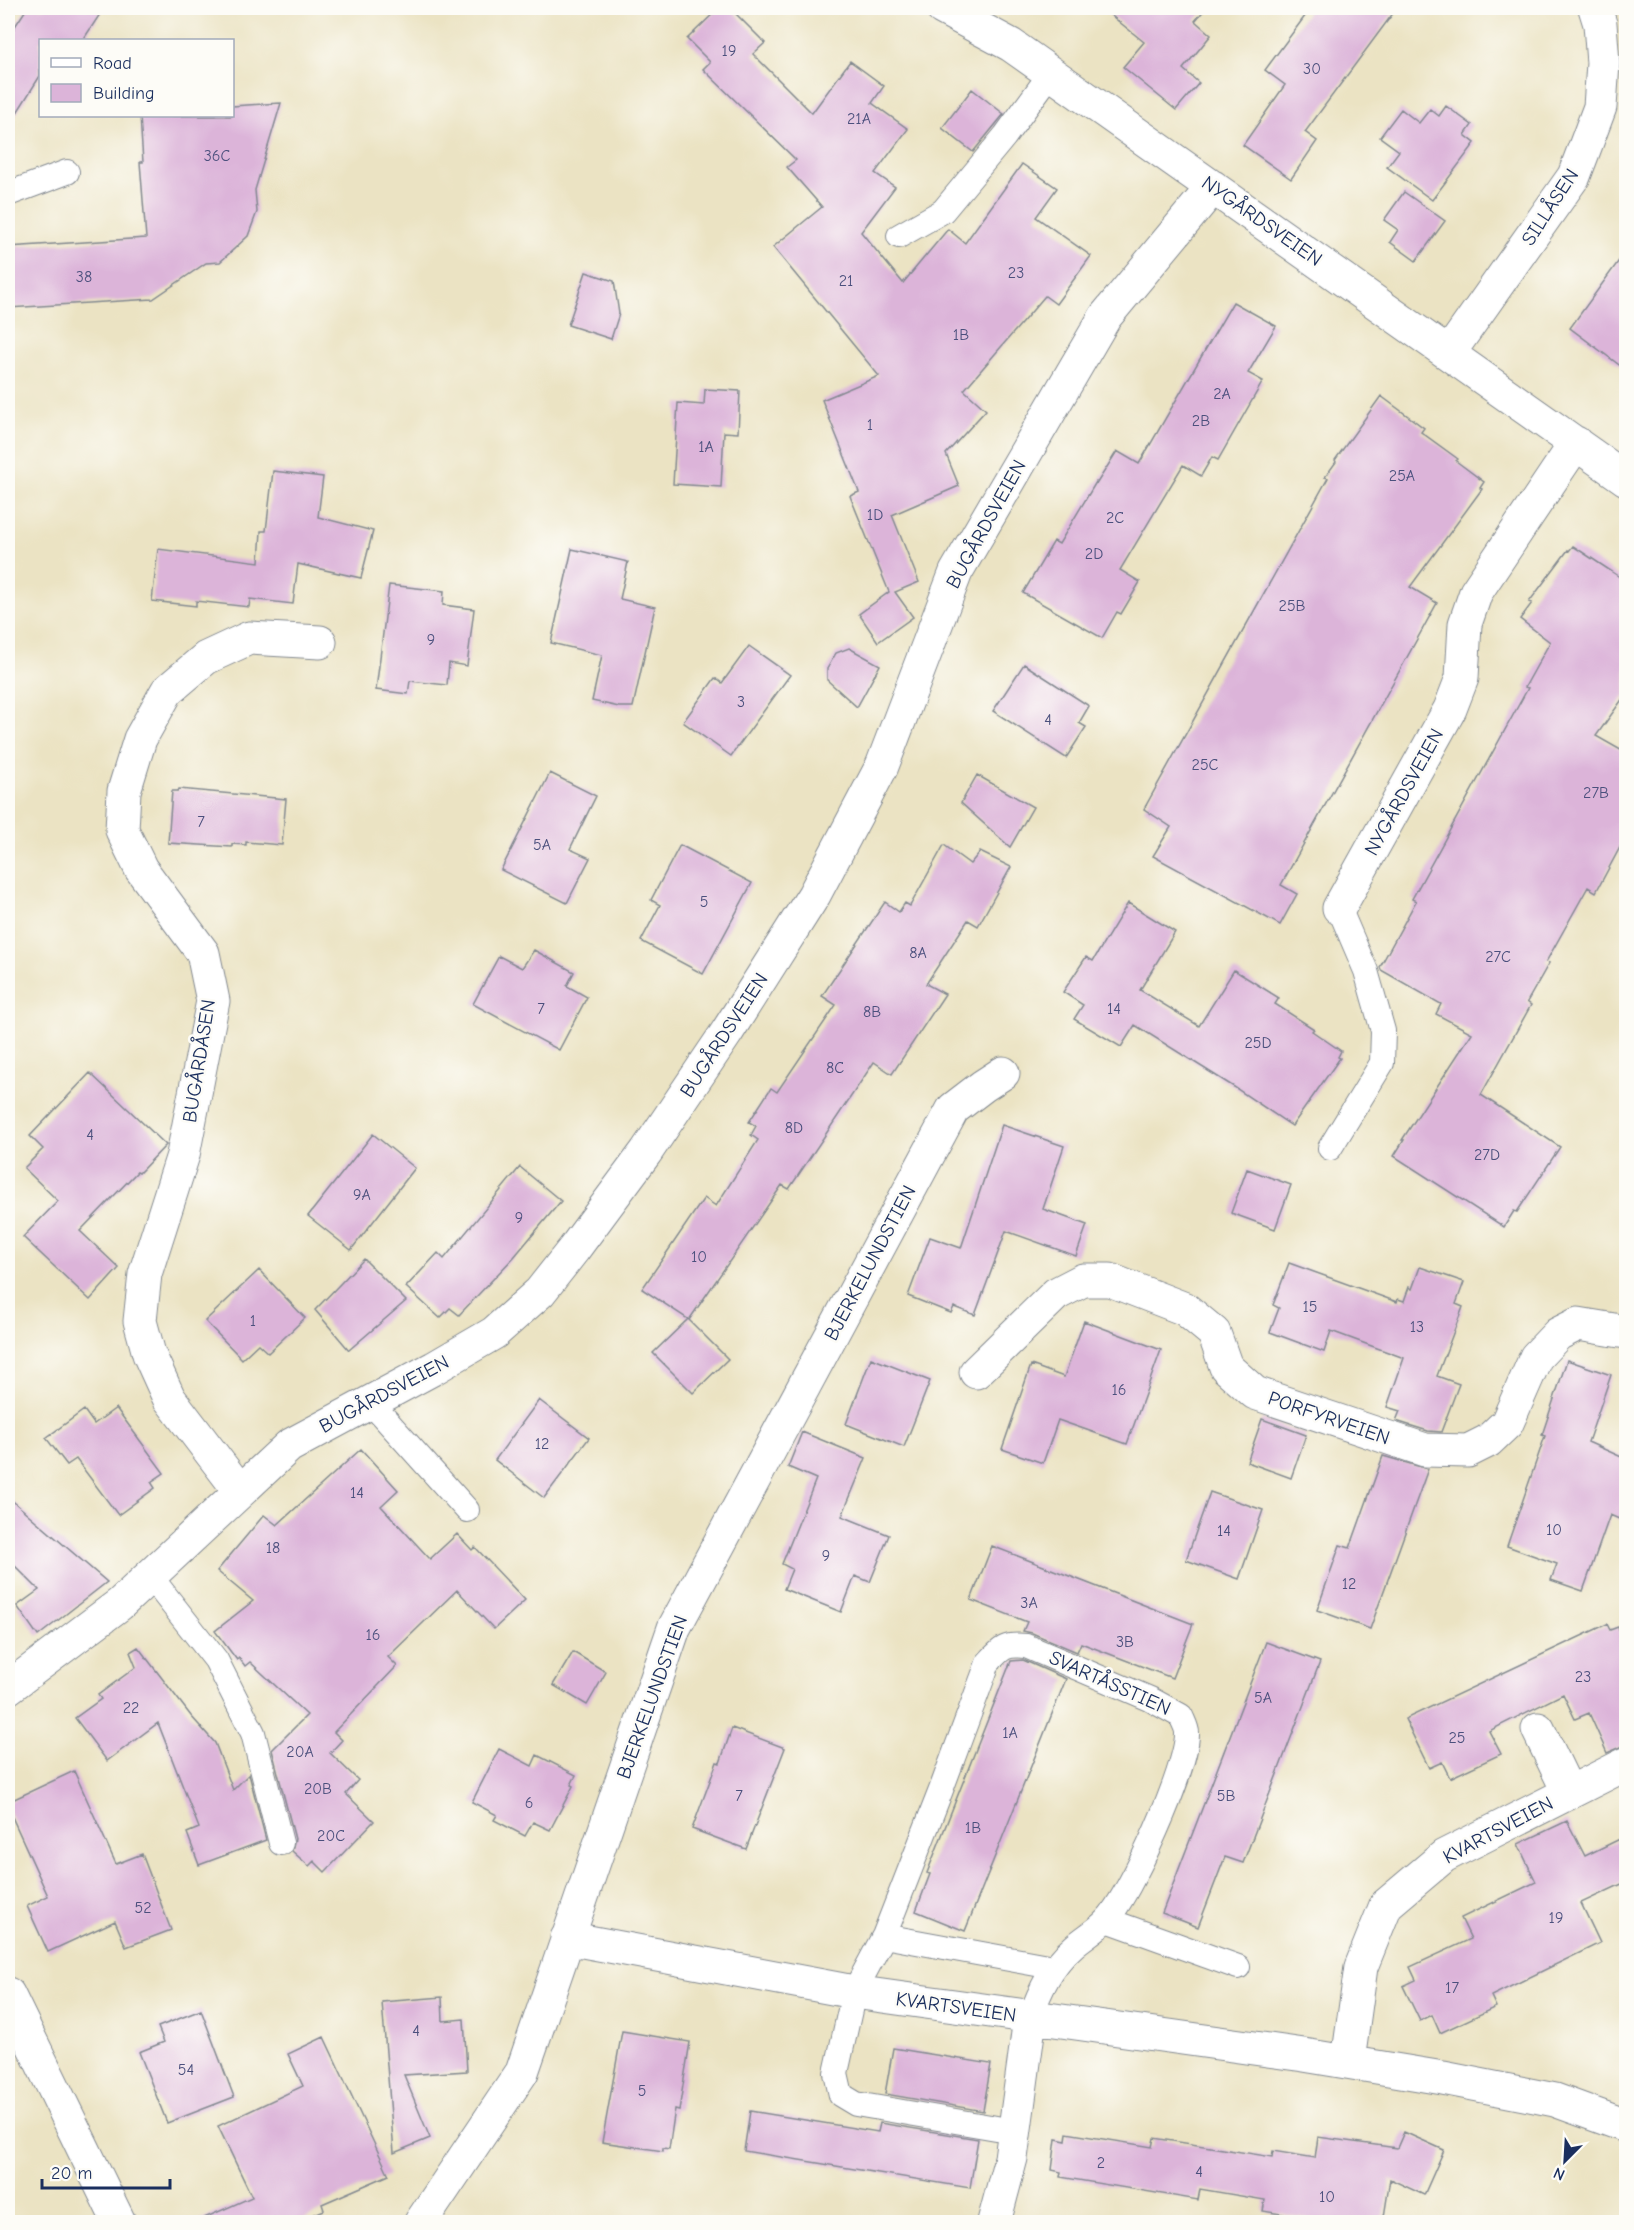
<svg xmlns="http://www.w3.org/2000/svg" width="1634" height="2230" font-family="'Comic Neue',sans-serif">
	<rect width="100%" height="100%" fill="#fdfcf7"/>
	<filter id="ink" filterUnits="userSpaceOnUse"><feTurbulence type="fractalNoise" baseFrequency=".0167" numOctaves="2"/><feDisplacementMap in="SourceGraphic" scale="12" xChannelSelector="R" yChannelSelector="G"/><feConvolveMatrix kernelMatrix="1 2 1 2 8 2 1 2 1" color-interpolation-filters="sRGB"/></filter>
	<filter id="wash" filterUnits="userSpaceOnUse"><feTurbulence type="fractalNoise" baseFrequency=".008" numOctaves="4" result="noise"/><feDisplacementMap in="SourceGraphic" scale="24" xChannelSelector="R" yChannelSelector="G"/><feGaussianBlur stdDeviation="1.35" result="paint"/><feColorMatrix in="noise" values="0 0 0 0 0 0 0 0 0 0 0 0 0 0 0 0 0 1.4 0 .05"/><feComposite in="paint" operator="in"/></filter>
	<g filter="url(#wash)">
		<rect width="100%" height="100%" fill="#ebe3c3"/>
		<g id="blocks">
			<path fill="#dcb4d9" d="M27,8H104L83,40H40V76L8,127V37Z
				M719,8H730L765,43L753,54L812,113L850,61L884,86L872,103L908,129L875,173L895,187L861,232L903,283L948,229L965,243L1022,164L1057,188L1036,217L1091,256L1056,304L1045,296L964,390L986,410L946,454L959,486L892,515L919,582L895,592L913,617L878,642L859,614L889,592L850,496L859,492L822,400L879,376L773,247L822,207L787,167L796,160L703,69L710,62L687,39Z
				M1102,8H1206L1195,21L1211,35L1183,69L1199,83L1176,110L1123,67L1144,42Z
				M1311,8H1397L1305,132L1317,141L1291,179L1243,145L1285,85L1265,70Z
				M972,89L1004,114L973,152L942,128Z
				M281,103L255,190L257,212L248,236L220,262L206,263L153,299L8,308V247L146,238L140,162H143L140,116H232V106Z
				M1446,106L1472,125L1465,135L1475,143L1432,200L1387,167L1399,151L1380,137L1401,109L1419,123L1430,109L1439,116Z
				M1404,192L1445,221L1416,261L1390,242L1398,230L1384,220Z
				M1626,251V370L1570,328Z
				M586,272L614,281L619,314L611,339L568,325Z
				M1233,302L1276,326L1248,373L1263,381L1218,460L1212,457L1201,476L1183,465L1120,570L1140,582L1121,614L1117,612L1102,638L1023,593L1054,541L1059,544L1096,482L1097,483L1117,451L1139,464Z
				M705,389L740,391L738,433L724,432L721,487L673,484L678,403L704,405Z
				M1381,396L1424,428L1421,432L1458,459L1456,461L1484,482L1480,488L1482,489L1410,587L1437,603L1281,885L1297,894L1280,925L1153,856L1171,827L1144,809L1328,478L1325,477L1336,462L1335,460Z
				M273,471L323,477L318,517L373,531L361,578L298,564L293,604L250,599L249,607L196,601V606L152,601L158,549L259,562L261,531H266Z
				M1573,546L1626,581V694L1596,736L1626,753V836L1596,892L1588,887L1546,962L1549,963L1527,1002L1531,1005L1481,1095L1560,1147L1517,1212L1514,1211L1504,1227L1394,1156L1404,1140H1402L1472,1033L1436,1014L1441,1004L1381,970L1380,967L1416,901L1412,899L1528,688L1525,687L1550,642L1520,619L1532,603L1529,602L1568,550L1569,551Z
				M572,549L628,562L620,599L655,607L633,707H619L592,701L602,655L551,643Z
				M389,585L444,591L443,605L474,609L467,666L449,663L447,685L410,681L408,694L376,690Z
				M749,646L790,675L731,756L683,722L715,678L722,683Z
				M849,648L880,665L857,707L827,680V669L836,653Z
				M1024,664L1089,706L1079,723L1086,727L1066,758L993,711Z
				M550,773L596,796L570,849L590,858L567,903L501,870Z
				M977,775L1033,807L1010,847L961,803Z
				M179,789L286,799L282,845L246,842V845L232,844V847L168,843L172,791H178Z
				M680,845L752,883L703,974L641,941L660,905L651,900Z
				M944,845L970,864L980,852L1011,867L978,926L968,920L926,984L945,994L892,1074L874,1062L789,1189L782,1185L689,1320L728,1359L693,1393L653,1353L688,1319L642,1289L704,1198L716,1206L758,1140L751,1135L756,1126L749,1122L771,1088L777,1092L836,1005L822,996L885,902L899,912L905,903L910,906Z
				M1128,903L1175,932L1140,990L1199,1026L1234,970L1279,998L1275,1004L1314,1029L1312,1031L1341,1051L1338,1057L1340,1058L1292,1126L1234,1087L1135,1025L1121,1047L1074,1019L1083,1005L1063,992L1086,957L1093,961Z
				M534,950L574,972L567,986L587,997L559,1050L473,1004L499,956L522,968Z
				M90,1073L166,1145L139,1173L137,1172L80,1231L119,1268L90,1300L23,1237L58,1201L24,1168L43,1149L30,1136Z
				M1002,1125L1064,1146L1043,1209L1087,1225L1076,1256L1006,1231L975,1315L954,1307L951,1313L908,1296L930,1237L961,1248Z
				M373,1134L415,1168L351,1250L308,1216Z
				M520,1167L561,1201L514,1257L459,1315L450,1308L440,1318L406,1287L438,1253L444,1259Z
				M1247,1169L1291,1185L1275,1229L1231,1213Z
				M364,1259L406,1301L349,1350L315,1310Z
				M1289,1263L1397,1302L1398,1299L1404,1301L1409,1287L1412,1289L1420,1267L1464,1282L1456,1304L1463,1307L1437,1376L1459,1384L1441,1432L1428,1431L1396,1421L1400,1411L1387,1407L1404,1358L1331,1331L1324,1352L1270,1332L1279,1308L1273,1305Z
				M259,1270L305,1318L268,1353L258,1344L242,1359L205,1321Z
				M1084,1321L1161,1350L1127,1444L1058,1420L1043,1463L1002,1449L1031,1365L1064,1377Z
				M871,1358L930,1381L904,1447L846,1424Z
				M1567,1360L1611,1375L1588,1442L1626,1459V1522L1610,1515L1583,1591L1551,1580L1557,1564L1507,1546L1545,1436L1542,1435Z
				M539,1400L589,1438L544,1498L495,1460Z
				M116,1408L164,1473L151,1482L155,1488L118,1515L76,1459L67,1465L46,1438L84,1410L94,1424Z
				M1262,1419L1306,1435L1291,1478L1247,1462Z
				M802,1432L866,1458L842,1516L889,1535L870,1582L855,1576L841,1612L784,1589L792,1569L782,1564L816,1479L788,1467Z
				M361,1449L398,1490L381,1506L430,1559L457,1534L472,1550L475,1547L525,1600L494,1629L457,1590L388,1657L397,1666L334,1732L342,1740L330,1753L358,1780L346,1794L374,1821L325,1872L314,1861L309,1866L292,1851L295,1839L272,1750L307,1715L250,1662L245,1666L239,1658L237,1660L215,1631L253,1601L217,1571L264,1515L277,1525Z
				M1383,1456L1428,1469L1370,1629L1317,1610L1340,1545L1350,1548Z
				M1210,1492L1263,1510L1239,1579L1186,1560Z
				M8,1497L107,1582L38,1636L17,1606L39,1590L8,1559Z
				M992,1546L1193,1624L1172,1678L1081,1643L1077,1652L1032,1633L1023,1631L1027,1622L971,1600Z
				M1607,1624L1610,1630L1618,1627L1626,1645V1745L1607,1753L1589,1713L1575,1719L1563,1694L1489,1731L1501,1754L1450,1778L1442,1762L1429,1768L1405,1719Z
				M1266,1642L1320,1662L1243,1863L1225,1857L1198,1927L1162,1913Z
				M138,1647L191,1716L215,1743L233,1790L249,1774L266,1840L199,1865L187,1833L199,1828L158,1723L107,1761L75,1718L101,1699L98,1695L136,1667L130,1652Z
				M573,1652L606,1672L587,1705L553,1685Z
				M1023,1660L1066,1679L965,1931L916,1911L930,1874L927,1873L1011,1661Z
				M732,1728L785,1748L746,1849L692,1829L717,1762L720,1763Z
				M499,1749L532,1766L537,1755L576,1775L571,1785L573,1786L550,1830L533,1822L525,1836L494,1820L497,1815L472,1802Z
				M74,1771L116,1864L142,1854L171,1930L126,1947L115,1921L48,1952L27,1906L48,1896L8,1808V1802Z
				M1567,1821L1585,1856L1626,1836V1882L1581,1903L1600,1943L1491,1996L1496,2007L1440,2033L1432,2015L1420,2021L1403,1986L1416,1980L1410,1967L1471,1939L1461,1918L1536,1882L1518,1844Z
				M442,1997L443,2021L464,2019L467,2071L404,2075L430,2138L394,2153L382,2002Z
				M201,2010L234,2097L167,2123L139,2052L164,2042L158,2027Z
				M622,2031L690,2042L679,2110L675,2109L669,2149L663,2148V2151L602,2142Z
				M324,2037L389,2175L322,2204L324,2210L295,2223H193L252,2197L218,2126L303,2086L288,2054Z
				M893,2048L991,2064L983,2111L885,2094Z
				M750,2111L878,2132L880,2123L978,2139L970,2188L744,2151Z
				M1404,2132L1444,2150L1424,2195L1390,2179L1383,2223H1341L1310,2219L1263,2211L1265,2200L1200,2189L1198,2200L1060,2177L1061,2172L1052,2170L1056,2139L1066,2141L1067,2133L1152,2147L1154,2138L1272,2157L1273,2151L1315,2158L1318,2137L1397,2148Z"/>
		</g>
	</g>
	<g filter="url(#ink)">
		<use href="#blocks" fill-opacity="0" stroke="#838990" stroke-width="1.5"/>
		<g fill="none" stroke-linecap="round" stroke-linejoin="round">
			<defs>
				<path id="lane" d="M8,194L67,172
					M899,236L943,211L1005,136L1051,73
					M1330,1148L1382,1063L1383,1031L1366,971L1339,908
					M370,1402L467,1510
					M150,1576L216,1660L253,1733L281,1843
					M1107,1920L1238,1967
					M884,1936L1053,1967
					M1014,2131L856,2104L841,2095L836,2073L854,1992L884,1936L941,1790L988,1663C1002,1647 1006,1644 1026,1646L1150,1699L1181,1716C1183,1721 1187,1728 1187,1733C1188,1767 1130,1896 1106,1920C1097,1930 1084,1937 1074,1946C1051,1966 1040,1990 1030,2018"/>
				<path id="street" d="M942,8L1011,45L1626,479
					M1449,353L1574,176L1600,107L1603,63L1600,24L1595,8
					M1339,908L1450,709L1462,678L1465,624L1476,592L1576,443
					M976,1372L1056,1294L1083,1280H1110L1185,1309L1214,1333L1226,1367L1255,1393L1425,1450L1468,1451L1488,1441L1507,1423L1536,1357L1558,1334L1578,1324L1626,1332
					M240,1491L169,1398L149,1354L140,1321L145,1274L183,1155L213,1001L203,953L141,869L122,830L124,791L140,739L167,691L206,658L249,638L320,642
					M8,1688L120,1604L289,1446L434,1368L494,1333L540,1292L574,1249L646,1152L727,1032L814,895L882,766L956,572L1105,317L1213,187
					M1538,1729L1569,1793
					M567,1938L854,1992L1304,2055L1443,2078L1555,2100L1626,2126
					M1348,2061L1361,1967L1386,1905L1444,1856L1626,1764
					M421,2222L522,2072L674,1628L953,1109L983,1086L1003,1073
					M994,2222L1011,2158L1030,2018"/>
				<path id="secondary" d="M8,1994L119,2222"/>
			</defs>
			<use href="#lane" stroke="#838990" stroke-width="26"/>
			<use href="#street" stroke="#838990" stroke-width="35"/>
			<use href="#secondary" stroke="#838990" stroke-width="35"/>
			<use href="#lane" stroke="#fff" stroke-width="24"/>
			<use href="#street" stroke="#fff" stroke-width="33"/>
			<use href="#secondary" stroke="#fff" stroke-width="33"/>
		</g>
	</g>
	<g text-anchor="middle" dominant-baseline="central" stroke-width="5" stroke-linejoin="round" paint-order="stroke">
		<g font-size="16" fill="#4b507d">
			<text x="729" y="51">19</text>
			<text x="1312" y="69">30</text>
			<text x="859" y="119">21A</text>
			<text x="217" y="156">36C</text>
			<text x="1016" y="273">23</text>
			<text x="84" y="277">38</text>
			<text x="846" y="281">21</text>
			<text x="961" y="335">1B</text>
			<text x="1222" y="394">2A</text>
			<text x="1201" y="421">2B</text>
			<text x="870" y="425">1</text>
			<text x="706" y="447">1A</text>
			<text x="1402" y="476">25A</text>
			<text x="875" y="515">1D</text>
			<text x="1115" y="518">2C</text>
			<text x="1094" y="554">2D</text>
			<text x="1292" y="606">25B</text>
			<text x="431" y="640">9</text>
			<text x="741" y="702">3</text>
			<text x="1048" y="720">4</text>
			<text x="1205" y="765">25C</text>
			<text x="1596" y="793">27B</text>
			<text x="201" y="822">7</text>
			<text x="542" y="845">5A</text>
			<text x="704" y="902">5</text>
			<text x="918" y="953">8A</text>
			<text x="1498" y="957">27C</text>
			<text x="541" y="1009">7</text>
			<text x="1114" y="1009">14</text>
			<text x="872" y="1012">8B</text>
			<text x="1258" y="1043">25D</text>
			<text x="835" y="1068">8C</text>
			<text x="794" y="1128">8D</text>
			<text x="90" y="1135">4</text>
			<text x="1487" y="1155">27D</text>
			<text x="362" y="1195">9A</text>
			<text x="519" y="1218">9</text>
			<text x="699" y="1257">10</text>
			<text x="1310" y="1307">15</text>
			<text x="253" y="1321">1</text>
			<text x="1417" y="1327">13</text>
			<text x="1119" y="1390">16</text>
			<text x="542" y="1444">12</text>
			<text x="357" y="1493">14</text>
			<text x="1554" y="1530">10</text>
			<text x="1224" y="1531">14</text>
			<text x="273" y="1548">18</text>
			<text x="826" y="1556">9</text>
			<text x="1349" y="1584">12</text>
			<text x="1029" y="1603">3A</text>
			<text x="373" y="1635">16</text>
			<text x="1125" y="1642">3B</text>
			<text x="1583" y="1677">23</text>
			<text x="1263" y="1698">5A</text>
			<text x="131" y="1708">22</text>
			<text x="1010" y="1733">1A</text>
			<text x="1457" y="1738">25</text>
			<text x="300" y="1752">20A</text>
			<text x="318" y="1789">20B</text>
			<text x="739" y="1796">7</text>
			<text x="1226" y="1796">5B</text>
			<text x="529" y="1803">6</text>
			<text x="973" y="1828">1B</text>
			<text x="331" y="1836">20C</text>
			<text x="143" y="1908">52</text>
			<text x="1556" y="1918">19</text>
			<text x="1452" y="1988">17</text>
			<text x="416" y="2031">4</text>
			<text x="186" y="2070">54</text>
			<text x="642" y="2091">5</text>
			<text x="1101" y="2163">2</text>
			<text x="1199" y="2172">4</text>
			<text x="1327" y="2197">10</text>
		</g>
		<g font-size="20" fill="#1b2f5e" stroke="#fdfcf7">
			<text transform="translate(1550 207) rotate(-57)">SILLÅSEN</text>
			<text transform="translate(1262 221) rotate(35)">NYGÅRDSVEIEN</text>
			<text transform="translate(986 524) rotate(-61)">BUGÅRDSVEIEN</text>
			<text transform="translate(1404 792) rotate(-61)">NYGÅRDSVEIEN</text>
			<text transform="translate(724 1035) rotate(-57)">BUGÅRDSVEIEN</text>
			<text transform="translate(199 1061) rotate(-81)">BUGÅRDÅSEN</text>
			<text transform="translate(870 1263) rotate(-62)">BJERKELUNDSTIEN</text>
			<text transform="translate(384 1394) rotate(-28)">BUGÅRDSVEIEN</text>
			<text transform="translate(1329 1418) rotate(19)">PORFYRVEIEN</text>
			<text transform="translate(1110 1683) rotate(24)">SVARTÅSSTIEN</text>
			<text transform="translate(652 1697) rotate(-70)">BJERKELUNDSTIEN</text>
			<text transform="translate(1498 1830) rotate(-28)">KVARTSVEIEN</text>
			<text transform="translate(956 2007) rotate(8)">KVARTSVEIEN</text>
		</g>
	</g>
	<rect width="1634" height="2230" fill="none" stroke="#fdfcf7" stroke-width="30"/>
	<rect x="39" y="39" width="195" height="78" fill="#fdfcf7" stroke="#a3aaba" stroke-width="1.5"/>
	<rect x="51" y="58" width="30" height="9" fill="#ffffff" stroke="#a3aaba" stroke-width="1.5"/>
	<text x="93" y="69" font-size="18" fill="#1b2f5e">Road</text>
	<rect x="51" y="84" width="30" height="18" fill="#dcb4d9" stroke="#a3aaba" stroke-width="1.5"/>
	<text x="93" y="99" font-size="18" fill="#1b2f5e">Building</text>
	<g transform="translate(1565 2161) rotate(204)" stroke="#fdfcf7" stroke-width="4.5" paint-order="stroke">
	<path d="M0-4.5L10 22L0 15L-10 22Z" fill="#1b2f5e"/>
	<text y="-9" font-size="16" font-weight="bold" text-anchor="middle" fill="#1b2f5e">N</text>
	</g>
	<path d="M42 2179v9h128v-9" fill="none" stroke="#1b2f5e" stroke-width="3"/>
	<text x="51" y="2179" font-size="18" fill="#1b2f5e" stroke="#fdfcf7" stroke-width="4.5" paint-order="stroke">20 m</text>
</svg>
